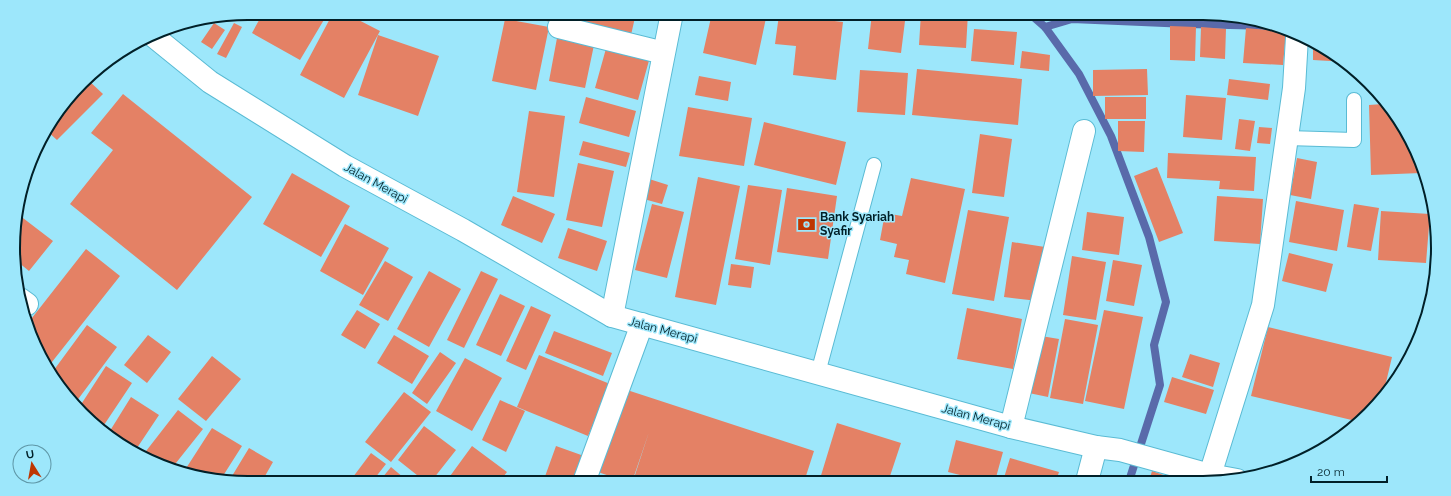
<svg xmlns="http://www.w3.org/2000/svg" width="1451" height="496" font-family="Raleway,sans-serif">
	<rect width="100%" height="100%" fill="#9de7fb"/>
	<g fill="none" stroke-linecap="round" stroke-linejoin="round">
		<path stroke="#596aaa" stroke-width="8" d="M1029,13L1045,27L1079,74L1111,136L1149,237L1166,302L1154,345L1160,385L1129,481
			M1045,27L1072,19L1188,24L1274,26"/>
	</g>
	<path fill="#e48165" d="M263,13H328L300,60L252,33Z
		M333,13H345L380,31L344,98L300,75Z
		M516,13H556L554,23Z
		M565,13H636L631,35L563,21Z
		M712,13H746L766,18L756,65L703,53Z
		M772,13H801V17L843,22L836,80L793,75L796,46L775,44L779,15L772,14Z
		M872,13H906L901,53L868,49Z
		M921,13H968L966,48L919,45Z
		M505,19L549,27L536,90L492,81Z
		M214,23L225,30L212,49L201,42Z
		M234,23L242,27L226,58L217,54Z
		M1170,26L1196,27L1195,61L1170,60Z
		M1201,27L1226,29L1225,59L1200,57Z
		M1246,28L1286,32L1283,65L1243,63Z
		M974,29L1017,32L1014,65L971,61Z
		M378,35L439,56L418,116L358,95Z
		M557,38L594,45L585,88L549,81Z
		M607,45L650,57L638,100L595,88Z
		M1313,45L1346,61L1347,62L1313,60Z
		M1022,51L1050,55L1049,71L1020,68Z
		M917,69L1022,79L1018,125L912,115Z
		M1147,69L1148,95L1093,96V70Z
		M860,70L908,73L905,115L857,112Z
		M699,76L731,82L728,101L695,95Z
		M87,79L103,94L57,140L47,131Z
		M1229,79L1270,84L1268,100L1227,95Z
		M123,94L252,197L177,290L70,204L113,150L91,133Z
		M1186,95L1226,98L1222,140L1183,137Z
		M586,97L636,111L629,137L579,123Z
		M1105,97H1146V119H1105Z
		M1383,104L1406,130L1421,173L1371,175L1369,105Z
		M688,107L752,118L744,166L679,156Z
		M529,111L565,116L554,197L517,192Z
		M1239,119L1255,121L1250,151L1235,149Z
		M1118,121H1145L1144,152L1118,151Z
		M764,122L846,142L836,185L754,165Z
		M1259,127L1272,128L1270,144L1257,143Z
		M980,134L1012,139L1004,197L972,193Z
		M583,141L630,153L626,167L579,155Z
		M1168,153L1256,157L1254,191L1219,189L1220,181L1167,178Z
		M1297,158L1317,162L1311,199L1290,195Z
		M578,163L614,171L602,227L566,220Z
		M1157,167L1183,233L1159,242L1134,176Z
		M292,173L350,206L321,257L263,224Z
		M698,177L740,186L716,305L675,297Z
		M646,178L668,185L662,204L640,198Z
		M911,178L965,189L945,283L906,274L909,260L894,257L897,244L880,240L885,213L902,216Z
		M748,185L782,190L770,265L735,259Z
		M787,188L837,196L828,259L777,252Z
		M513,196L555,214L542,243L501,225Z
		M1217,196L1263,199L1260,244L1214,241Z
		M1296,201L1344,210L1337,251L1289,242Z
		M652,204L684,212L667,278L635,270Z
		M1354,204L1379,208L1371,251L1347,247Z
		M968,210L1009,217L994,301L952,294Z
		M1381,211L1430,214L1426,263L1378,260Z
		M1087,212L1124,217L1119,255L1082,250Z
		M19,215L53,241L29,271L18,262L15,220Z
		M345,224L389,248L363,295L320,271Z
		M568,228L607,241L597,271L558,258Z
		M1012,242L1045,247L1038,301L1004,297Z
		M86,249L120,276L48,367L28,323Z
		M1289,253L1333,264L1326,292L1282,281Z
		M1072,256L1106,262L1096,320L1063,315Z
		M1113,260L1142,265L1134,306L1106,301Z
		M385,261L413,277L388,321L359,305Z
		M731,264L754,267L751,288L728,285Z
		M429,271L461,289L429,347L397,329Z
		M481,271L498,279L464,348L447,340Z
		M500,294L525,306L501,356L476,345Z
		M531,306L551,315L526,370L506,361Z
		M967,308L1022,319L1013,369L957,359Z
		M357,310L380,324L365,349L341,335Z
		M1104,310L1143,317L1124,409L1085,401Z
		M1065,319L1098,325L1083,404L1050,398Z
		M87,325L117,347L76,402L53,379L51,374Z
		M1268,327L1392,357L1383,395L1360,422L1251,396Z
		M554,331L612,353L603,376L545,353Z
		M148,335L171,352L147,383L124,365Z
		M394,335L429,356L412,384L377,363Z
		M1035,335L1059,339L1048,397L1024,392Z
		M440,352L456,363L427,404L412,393Z
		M1190,354L1220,363L1213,387L1182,377Z
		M539,355L610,384L588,436L517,407Z
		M212,356L241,379L206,421L178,399Z
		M465,358L502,378L472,431L436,411Z
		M106,366L132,383L102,428L80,406Z
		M1172,377L1214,390L1206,414L1164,402Z
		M624,389L814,451L804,482H636L633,481L649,432L632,482H627L595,471Z
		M404,392L431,412L391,462L365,442Z
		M131,397L159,415L135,451L117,443L108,434Z
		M500,400L525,411L506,452L482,440Z
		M178,410L203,429L172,468L143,455Z
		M837,423L901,443L888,482H819Z
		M424,426L456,450L430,483H427L398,460Z
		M212,428L242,446L221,479L187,475L183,473Z
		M956,440L1003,452L995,481H984L948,472Z
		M472,446L507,472L499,482L445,483Z
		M556,446L584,456L574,482H543Z
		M249,448L273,462L261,483L229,481Z
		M371,453L386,464L371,483H361L353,477Z
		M1010,458L1059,472L1056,481H1003Z
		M391,467L410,483H378Z
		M1152,471L1181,481H1149Z
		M518,475L526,482H512Z
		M954,476L969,481V482H952Z"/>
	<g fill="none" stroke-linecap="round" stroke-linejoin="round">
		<defs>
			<path id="service" d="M1287,138L1354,140V100
				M818,373L874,165"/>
			<path id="minor" d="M559,27L664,53
				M20,299L27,304
				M612,316L672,13
				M1011,427L1084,131
				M1210,475L1263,305L1294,88L1297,37
				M1087,481L1096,447
				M584,482L642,324"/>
			<path id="primary" d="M152,35L210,82L345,166L463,230L612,316L1011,427L1096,447L1120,450L1210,475L1237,480"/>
		</defs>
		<use href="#service" stroke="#5abbd4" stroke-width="16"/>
		<use href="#minor" stroke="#5abbd4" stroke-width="24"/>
		<use href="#primary" stroke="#5abbd4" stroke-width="24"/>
		<use href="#service" stroke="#fff" stroke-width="14"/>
		<use href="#minor" stroke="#fff" stroke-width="22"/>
		<use href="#primary" stroke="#fff" stroke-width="22"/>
	</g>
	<defs>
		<symbol id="bank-bare" viewBox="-9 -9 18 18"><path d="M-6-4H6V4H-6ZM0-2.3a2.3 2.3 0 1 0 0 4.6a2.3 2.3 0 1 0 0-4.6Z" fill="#be3601" stroke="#9de7fb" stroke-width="2.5" paint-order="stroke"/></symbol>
	</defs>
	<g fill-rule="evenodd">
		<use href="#bank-bare" x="794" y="212" width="25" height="25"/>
	</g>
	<g text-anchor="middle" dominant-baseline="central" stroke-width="3" stroke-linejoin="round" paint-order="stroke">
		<g font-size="12" fill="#012028" stroke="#9de7fb">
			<text transform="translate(376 183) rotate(29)">Jalan Merapi</text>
			<text transform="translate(663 330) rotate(15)">Jalan Merapi</text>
			<text transform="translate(976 417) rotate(15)">Jalan Merapi</text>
		</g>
		<g font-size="12" font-weight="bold" fill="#012028" stroke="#9de7fb" text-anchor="start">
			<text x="820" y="217">Bank Syariah<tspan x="820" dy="14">Syafir</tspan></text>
		</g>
	</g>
	<path d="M0 0H1451V496H0ZM248 20H1203A228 228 0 0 1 1431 248V248A228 228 0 0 1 1203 476H248A228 228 0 0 1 20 248V248A228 228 0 0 1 248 20Z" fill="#9de7fb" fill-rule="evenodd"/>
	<path fill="none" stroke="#012028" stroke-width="2" d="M248 20H1203A228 228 0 0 1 1431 248V248A228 228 0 0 1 1203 476H248A228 228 0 0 1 20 248V248A228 228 0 0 1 248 20Z"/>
	<g transform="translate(32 464) rotate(349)"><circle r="19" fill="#9de7fb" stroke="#5f97a7"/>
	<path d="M0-3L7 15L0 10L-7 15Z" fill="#be3601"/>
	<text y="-6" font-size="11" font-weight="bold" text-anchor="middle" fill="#012028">U</text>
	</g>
	<path d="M1311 476v6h76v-6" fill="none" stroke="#012028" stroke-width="2"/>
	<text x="1317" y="476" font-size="12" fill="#012028" stroke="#9de7fb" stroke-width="3" paint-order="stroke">20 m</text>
</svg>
